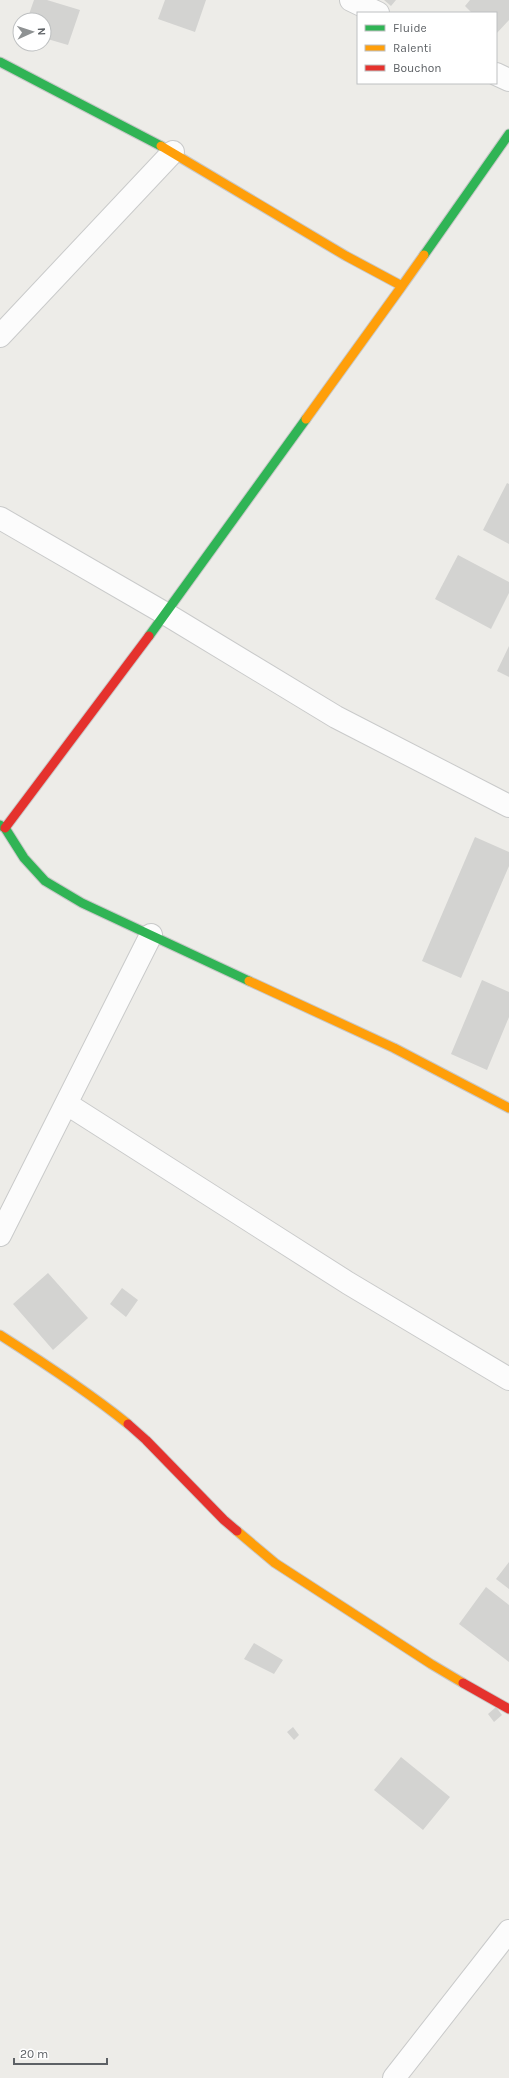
<svg xmlns="http://www.w3.org/2000/svg" width="509" height="2078" font-family="Karla,sans-serif">
	<rect width="100%" height="100%" fill="#edece8"/>
	<path fill="#d3d3d1" d="M34,0H47L80,10L68,45L44,38V20H27Z
		M165,0H206L195,32L158,19Z
		M384,0H396L391,6Z
		M470,0H509V20L496,34V13H472L465,6Z
		M507,483L509,484V544L483,530Z
		M458,555L509,582V593L491,629L435,599Z
		M509,646V677L497,671Z
		M475,837L509,852V866L461,978L422,961Z
		M482,980L509,992V1017L487,1070L451,1054Z
		M48,1273L88,1318L53,1350L13,1304Z
		M122,1288L138,1300L126,1317L110,1304Z
		M509,1562V1589L496,1579Z
		M486,1587L509,1605V1662L459,1624Z
		M254,1643L283,1660L274,1674L244,1659Z
		M496,1707L502,1715L494,1722L488,1714Z
		M293,1727L299,1735L294,1740L287,1732Z
		M401,1757L450,1797L423,1830L374,1790Z"/>
	<g fill="none" stroke-linecap="round" stroke-linejoin="round">
		<defs>
			<path id="street" d="M351,0L378,13
				M496,74L509,80
				M0,336L173,152
				M0,518L166,614L336,717L509,806
				M67,1104L348,1283L509,1379
				M0,1235L151,935
				M394,2078L509,1931"/>
			<path id="fast" d="M0,62L161,146
				M424,255L509,134
				M149,636L306,419
				M0,825L5,828L24,858L45,881L82,903L249,981"/>
			<path id="slow" d="M161,146L346,256L402,286L424,255
				M306,419L402,286
				M249,981L394,1048L509,1108
				M0,1335C44,1363 87,1391 128,1424
				M237,1531L275,1563L431,1664L463,1683"/>
			<path id="jam" d="M5,828L149,636
				M128,1424L146,1440L224,1520L237,1531
				M463,1683L509,1709"/>
		</defs>
		<use href="#street" stroke="#c9caca" stroke-width="24"/>
		<use href="#fast" stroke="#c8c8c8" stroke-width="11"/>
		<use href="#slow" stroke="#c8c8c8" stroke-width="11"/>
		<use href="#jam" stroke="#c8c8c8" stroke-width="11"/>
		<use href="#street" stroke="#fcfcfc" stroke-width="22"/>
		<use href="#fast" stroke="#30b455" stroke-width="9"/>
		<use href="#slow" stroke="#ff9f0a" stroke-width="9"/>
		<use href="#jam" stroke="#e5322d" stroke-width="9"/>
	</g>
	<rect x="357" y="12" width="140" height="72" fill="#ffffff" stroke="#bec0c1"/>
	<rect x="365" y="25" width="20" height="6" fill="#30b455" stroke="#bec0c1"/>
	<text x="393" y="32" font-size="12" fill="#5d6165">Fluide</text>
	<rect x="365" y="45" width="20" height="6" fill="#ff9f0a" stroke="#bec0c1"/>
	<text x="393" y="52" font-size="12" fill="#5d6165">Ralenti</text>
	<rect x="365" y="65" width="20" height="6" fill="#e5322d" stroke="#bec0c1"/>
	<text x="393" y="72" font-size="12" fill="#5d6165">Bouchon</text>
	<g transform="translate(32 32) rotate(87)"><circle r="19" fill="#ffffff" stroke="#bec0c1"/>
	<path d="M0-3L7 15L0 10L-7 15Z" fill="#8f9293"/>
	<text y="-6" font-size="11" font-weight="bold" text-anchor="middle" fill="#5d6165">N</text>
	</g>
	<path d="M14 2058v6h93v-6" fill="none" stroke="#5d6165" stroke-width="2"/>
	<text x="20" y="2058" font-size="12" fill="#5d6165" stroke="#ffffff" stroke-width="3" paint-order="stroke">20 m</text>
</svg>
